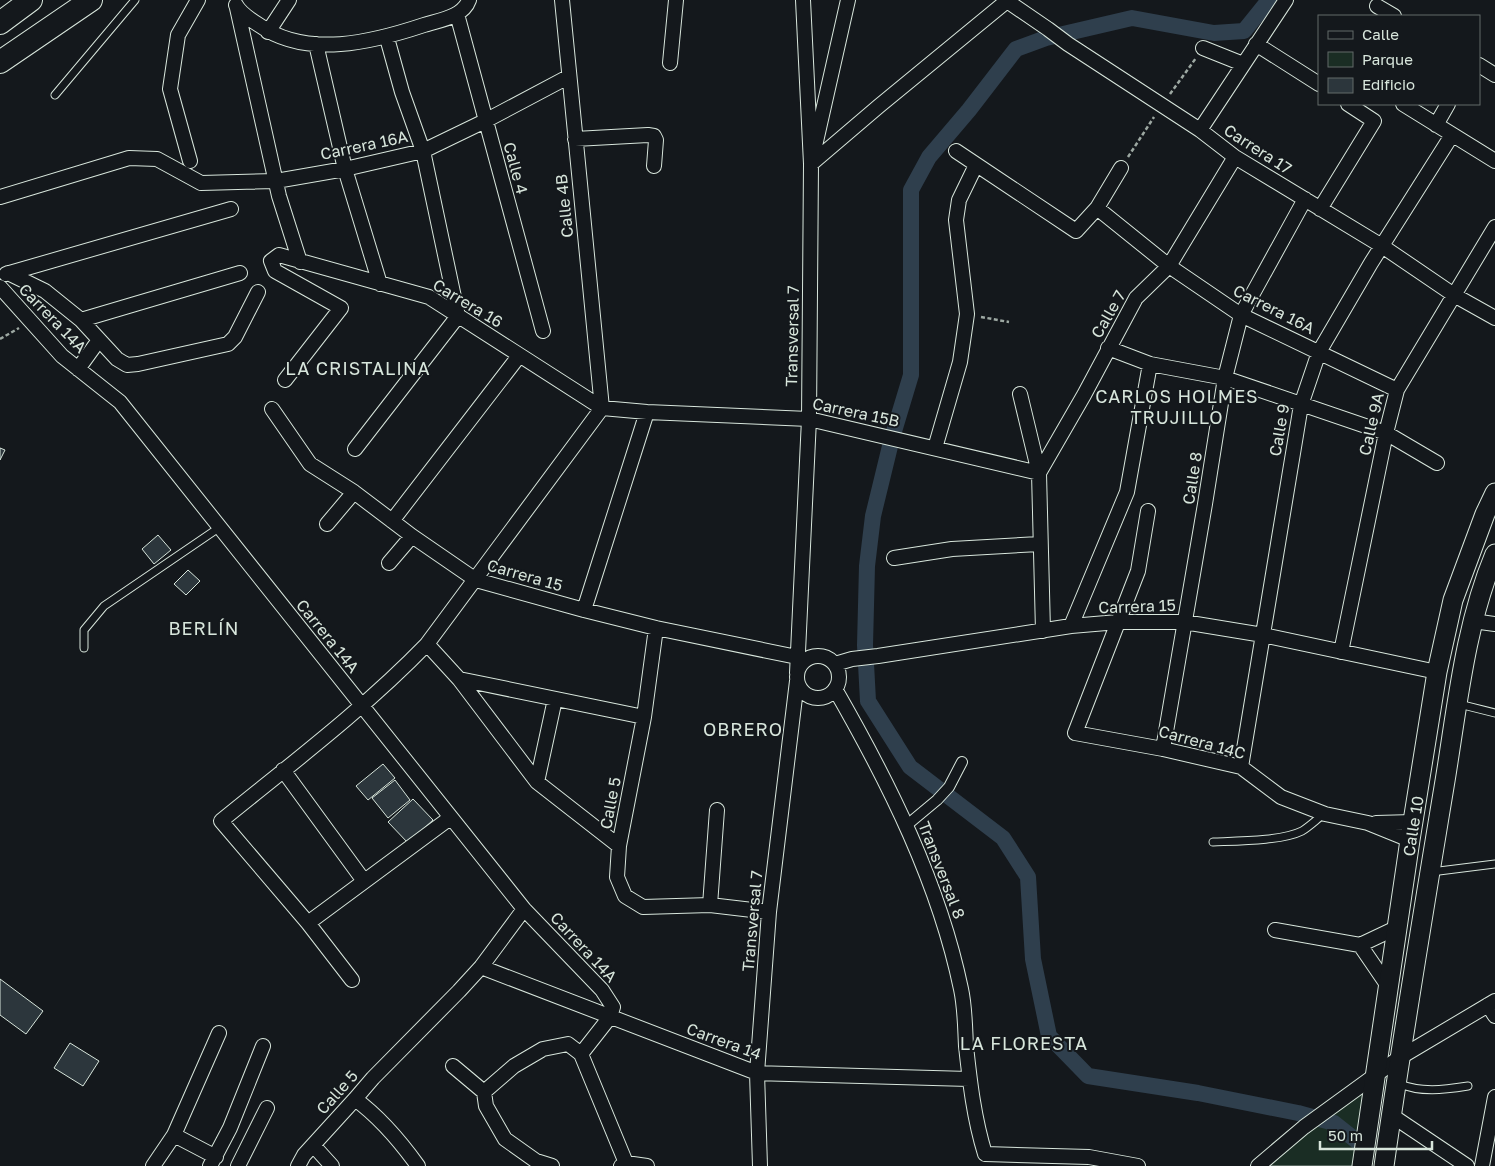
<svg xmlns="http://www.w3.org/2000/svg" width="1495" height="1166" font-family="'Golos Text',sans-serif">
	<rect width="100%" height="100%" fill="#14181c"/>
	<path fill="#1a2d24" stroke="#939e99" d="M1370,1083L1358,1166H1270L1303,1134Z"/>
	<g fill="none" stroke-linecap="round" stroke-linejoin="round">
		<path stroke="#2f3f4d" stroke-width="16" d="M1269,0L1244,31L1214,33L1132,18L1046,38L1016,49L969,110L929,157L911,190V375L892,438L873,516L867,566L865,645L868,701L910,767L1003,838L1028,877L1033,959L1049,1036L1088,1076L1198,1093L1298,1113L1334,1123L1358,1142"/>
	</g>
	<path fill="#2c363c" stroke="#d8e6dc" d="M0,448L5,450L0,460Z
		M158,535L171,550L154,564L142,549Z
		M188,570L200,581L186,595L174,584Z
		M383,764L395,778L368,800L356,786Z
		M395,780L410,800L388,818L372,798Z
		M413,799L433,820L408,843L388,822Z
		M0,979L43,1011L26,1034L0,1015Z
		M70,1043L99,1061L83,1086L54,1068Z"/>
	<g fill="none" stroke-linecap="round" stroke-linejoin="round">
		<defs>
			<path id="service" d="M55,95L135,0
				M84,648V630L104,606L220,527
				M1459,704L1495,713
				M1213,842C1237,841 1282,841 1302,831C1310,826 1317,819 1324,814
				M1431,872L1495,864
				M1397,1083C1421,1093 1443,1090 1468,1086"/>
			<path id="pedestrian" d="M907,825L937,800L949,787L962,762"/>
			<path id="minor" d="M562,0L602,408
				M1007,1L1048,29L1068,44L1200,130L1235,157L1382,246L1454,295L1495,318
				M236,5C240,13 251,20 259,25C307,59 373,42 424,25C440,20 463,17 469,0
				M1377,6L1394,16
				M237,8L279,196L300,262
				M457,14L543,331
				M268,32L289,0
				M387,38L402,92L423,151L458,316
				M316,44L345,169L380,284
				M1256,44L1319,84
				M1203,48L1243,64
				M670,63L676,0
				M1479,65L1495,75
				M1403,104L1495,161
				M1436,125L1448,104
				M1200,130L1286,0
				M575,139L648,135L654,136L656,140L654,166
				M815,146L848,0
				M956,151L1076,231L1097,208L1121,168
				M190,161L170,89L178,35L198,0
				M811,164L879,106L1008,0
				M0,197L129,158L157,159L201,183L276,181L345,169L423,151L485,121L568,77
				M1097,208L1169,266L1241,315L1397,390
				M1320,209L1374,121L1348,104
				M8,273L45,291L81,320L117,359L127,365L138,364L228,344L235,337L258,292
				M6,274L231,209
				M0,287L62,356L120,402L524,909L602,990L613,1007L610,1017L581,1054
				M81,320L240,273
				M1108,348L1150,364L1225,378L1386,433L1437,463
				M78,369L99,340
				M285,380L341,308L275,271L271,261L279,255L429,297L602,408L647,412L809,419L1039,473L1084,395L1136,298L1169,266L1235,157
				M1020,394L1039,473L1043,631
				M272,409L310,464L354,492L412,536L476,580L584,610L656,628L797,657
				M935,448L960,362L967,314L956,220L959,200L976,165
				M355,449L458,316
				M1148,511L1138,571L1075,733L1163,749L1241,767L1281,797L1325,814L1368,823L1410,840
				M392,521L519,356
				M327,524L354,492
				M894,558L952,549L1039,544
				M389,563L412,536
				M584,610L647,412
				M1473,621L1495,624
				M1071,626L1127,492L1150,364
				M656,628L644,717L619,846L617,877L625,896L643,907L710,905L769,912
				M427,644L459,679L537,782L619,846
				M1341,652L1386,433L1397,390L1495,227
				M797 677a21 21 0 1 1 42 0a21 21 0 1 1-42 0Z
				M835,664L852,659L878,656L1071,626L1118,622H1184L1263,635L1437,672
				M797,673L809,419L811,164L803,0
				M459,679L644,717
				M835,689C889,783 939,883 961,989C965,1007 965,1027 966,1046C970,1083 974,1118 985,1154
				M1163,749L1205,504L1225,378L1241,315L1305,199
				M1241,767L1301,405L1319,352L1371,263L1452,135
				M283,770L364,881
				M537,782L555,699
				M1376,823L1413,822
				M710,905L717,810
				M308,923L450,818
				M1275,930L1360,945L1398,927
				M1360,945L1388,986
				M481,967L757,1073L969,1079
				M352,980L308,923L221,821C291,764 364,709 427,644L602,408
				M1488,1005L1495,1016
				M453,1066L484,1092L486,1106L505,1139L536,1161L552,1166
				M484,1092L514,1066L543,1049L568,1044L581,1054L626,1163
				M355,1099C381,1118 400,1141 418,1166
				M1391,1115L1467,1166
				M174,1135L216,1157
				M313,1145L332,1166
				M985,1154L1089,1157L1138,1166
				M153,1166L174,1135L219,1033
				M210,1166L230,1128L263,1046
				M238,1166L267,1108
				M298,1166L304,1155L355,1099L373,1078L459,991L481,967L524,909
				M621,1166L626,1163L647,1166
				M760,1166L757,1073L769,912L797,681
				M1258,1166L1304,1127L1399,1058L1495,1001
				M1482,1166L1495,1097"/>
			<path id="secondary" d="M1362,1166L1410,840L1437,672L1453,600L1485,514L1495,493
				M1384,1166C1402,1039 1423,914 1444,787C1457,710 1464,628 1495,554"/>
			<path id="trunk" d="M0,23L31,0
				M0,62L91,0"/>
		</defs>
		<use href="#service" stroke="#d8e6dc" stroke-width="9"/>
		<use href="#pedestrian" stroke="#d8e6dc" stroke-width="12"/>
		<use href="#minor" stroke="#d8e6dc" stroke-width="16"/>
		<use href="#secondary" stroke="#d8e6dc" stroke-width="21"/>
		<use href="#trunk" stroke="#d8e6dc" stroke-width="24"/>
		<path stroke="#9da8a2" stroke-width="2.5" stroke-dasharray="4 2.5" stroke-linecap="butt" d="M1170,94L1196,58
			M1128,157L1154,117
			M981,317L1009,322
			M0,339L19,328"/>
		<use href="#service" stroke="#14181c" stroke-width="7"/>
		<use href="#pedestrian" stroke="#14181c" stroke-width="10"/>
		<use href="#minor" stroke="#14181c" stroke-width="14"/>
		<use href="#secondary" stroke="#14181c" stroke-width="19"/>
		<use href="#trunk" stroke="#14181c" stroke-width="22"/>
	</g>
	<g text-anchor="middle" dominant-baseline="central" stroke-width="4" stroke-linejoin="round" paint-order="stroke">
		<g font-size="16" fill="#d8e6dc" stroke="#14181c">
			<text transform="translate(364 145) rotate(-12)">Carrera 16A</text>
			<text transform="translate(1258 149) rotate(33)">Carrera 17</text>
			<text transform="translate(516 168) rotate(75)">Calle 4</text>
			<text transform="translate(564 206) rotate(-96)">Calle 4B</text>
			<text transform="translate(468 303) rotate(31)">Carrera 16</text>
			<text transform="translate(1274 309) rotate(27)">Carrera 16A</text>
			<text transform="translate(1108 314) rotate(-60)">Calle 7</text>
			<text transform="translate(53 318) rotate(46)">Carrera 14A</text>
			<text transform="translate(792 336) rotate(-89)">Transversal 7</text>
			<text transform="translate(856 412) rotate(12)">Carrera 15B</text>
			<text transform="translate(1371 424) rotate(-77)">Calle 9A</text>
			<text transform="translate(1279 430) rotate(-80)">Calle 9</text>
			<text transform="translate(1192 478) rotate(-81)">Calle 8</text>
			<text transform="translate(525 575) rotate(16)">Carrera 15</text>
			<text transform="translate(1137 606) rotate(-2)">Carrera 15</text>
			<text transform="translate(328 636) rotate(51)">Carrera 14A</text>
			<text transform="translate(1202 742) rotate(15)">Carrera 14C</text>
			<text transform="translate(610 803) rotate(-79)">Calle 5</text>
			<text transform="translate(1413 826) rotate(-81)">Calle 10</text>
			<text transform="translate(942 870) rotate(69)">Transversal 8</text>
			<text transform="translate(752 921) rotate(-85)">Transversal 7</text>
			<text transform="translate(584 947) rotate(47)">Carrera 14A</text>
			<text transform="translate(724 1041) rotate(20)">Carrera 14</text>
			<text transform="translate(337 1092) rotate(-48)">Calle 5</text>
		</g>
		<g font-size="18" letter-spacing="1" fill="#d8e6dc" stroke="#14181c">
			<text x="358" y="368">LA CRISTALINA</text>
			<text x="1177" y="396">CARLOS HOLMES<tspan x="1177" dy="21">TRUJILLO</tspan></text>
			<text x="204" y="628">BERLÍN</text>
			<text x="743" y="729">OBRERO</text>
			<text x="1024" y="1043">LA FLORESTA</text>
		</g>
	</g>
	<rect x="1318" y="15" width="162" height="90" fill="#14181c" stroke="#626a69"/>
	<rect x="1328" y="31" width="25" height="8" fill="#14181c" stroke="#626a69"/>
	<text x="1362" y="40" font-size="15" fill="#d8e6dc">Calle</text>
	<rect x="1328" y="52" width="25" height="15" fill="#1a2d24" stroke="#626a69"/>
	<text x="1362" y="65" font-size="15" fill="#d8e6dc">Parque</text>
	<rect x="1328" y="78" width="25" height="15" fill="#2c363c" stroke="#626a69"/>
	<text x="1362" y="90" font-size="15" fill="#d8e6dc">Edificio</text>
	<path d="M1320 1141v8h112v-8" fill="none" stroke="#d8e6dc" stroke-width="2.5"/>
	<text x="1328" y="1141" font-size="15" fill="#d8e6dc" stroke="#14181c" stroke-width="4" paint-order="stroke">50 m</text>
</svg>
